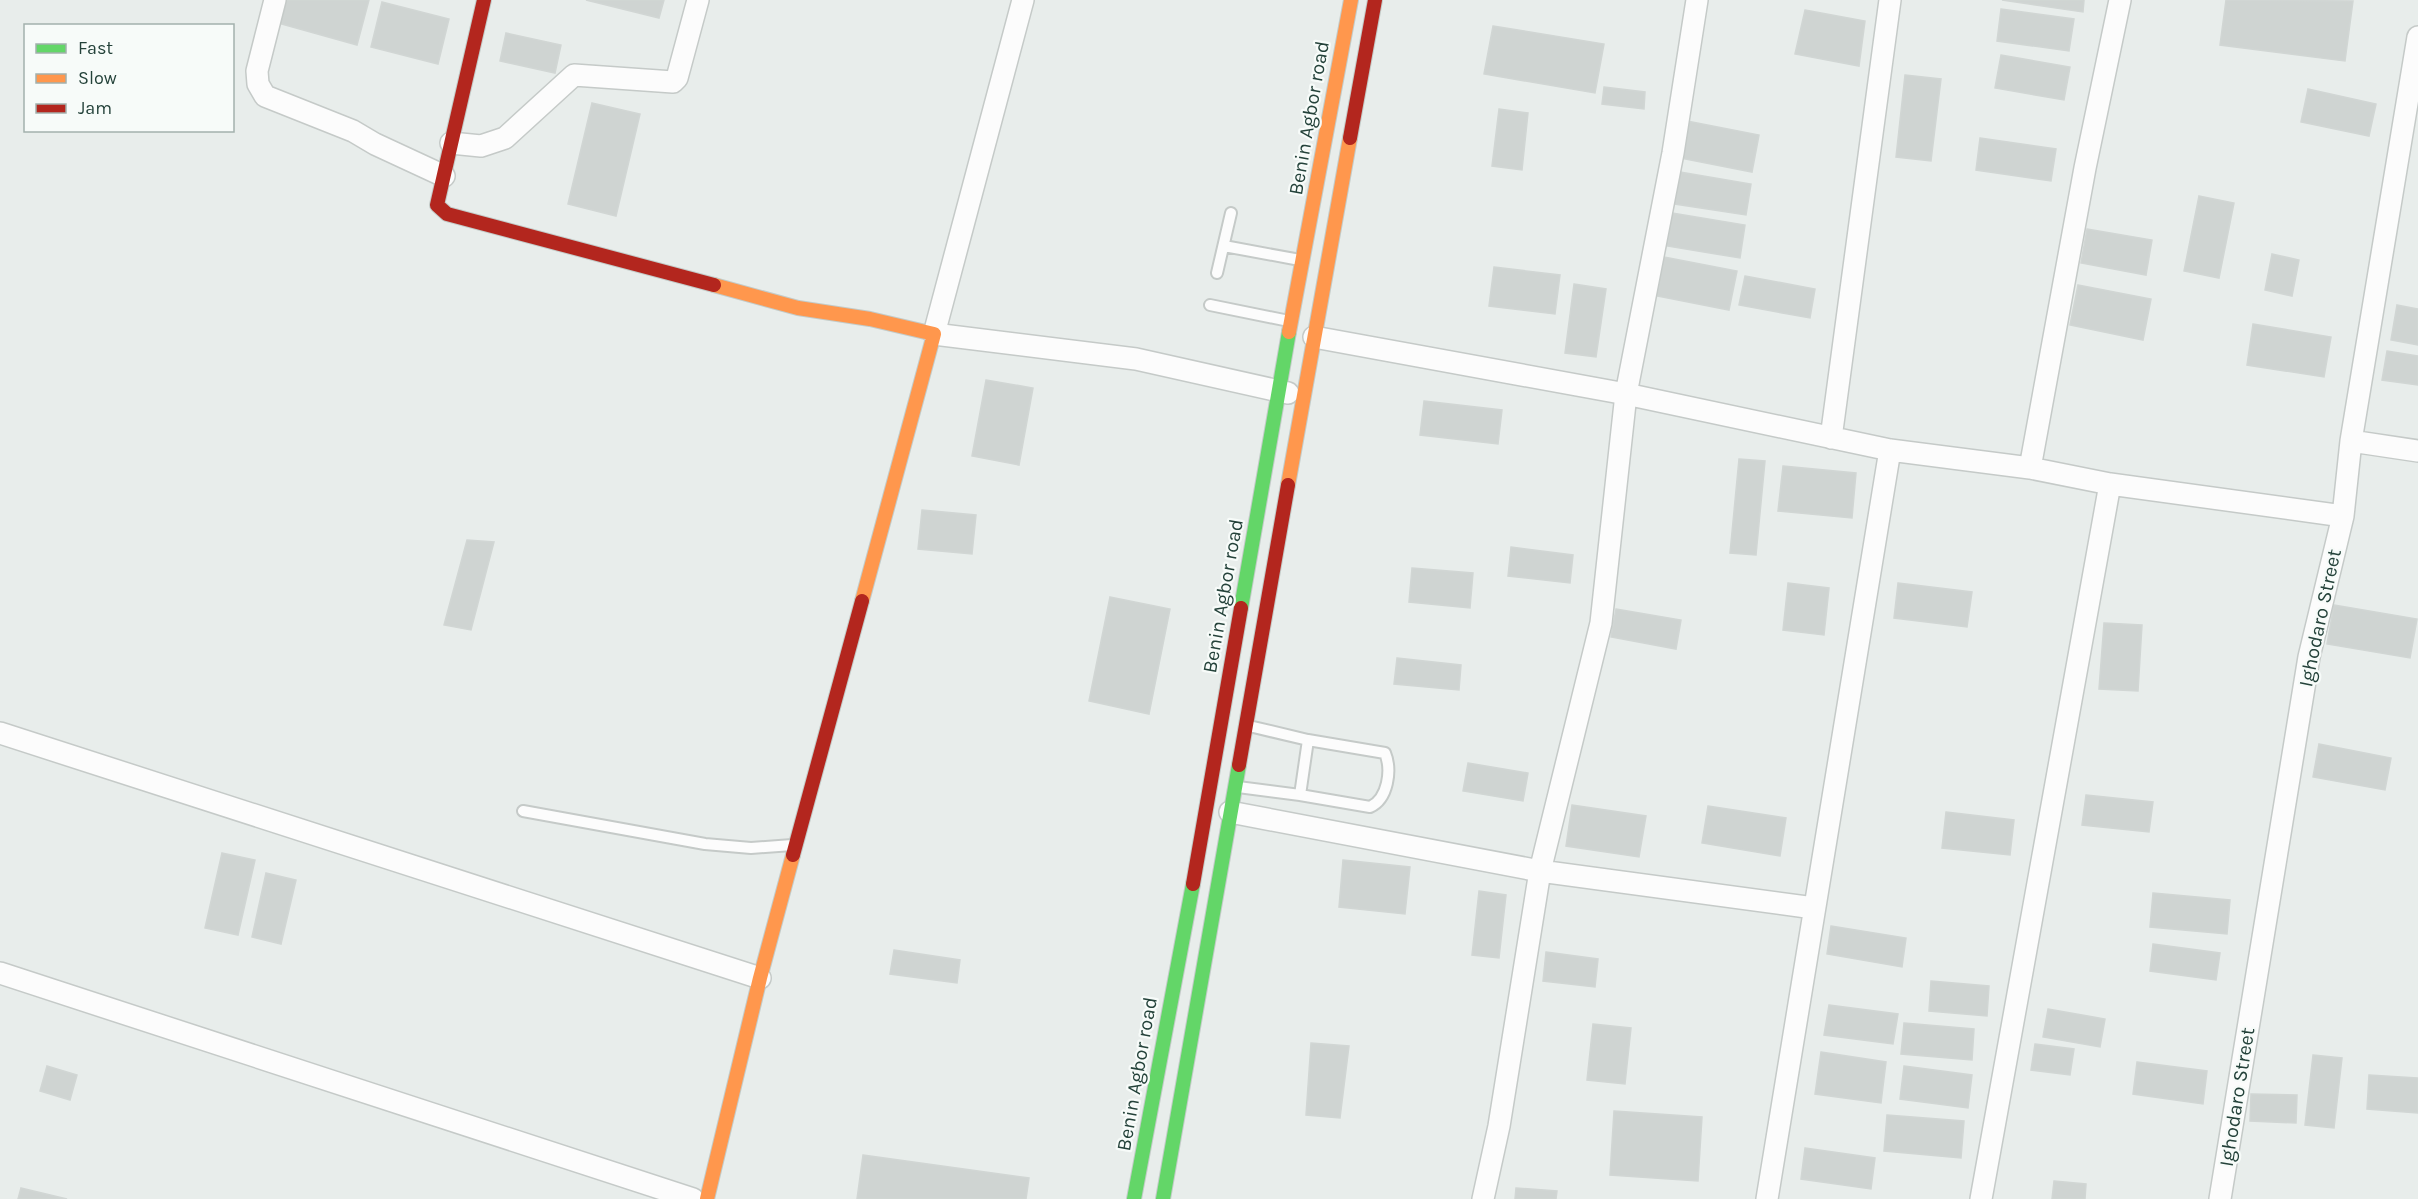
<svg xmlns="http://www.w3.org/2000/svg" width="2418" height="1199" font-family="Karla,sans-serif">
	<rect width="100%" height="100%" fill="#e8edeb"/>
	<path fill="#cfd4d2" stroke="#d1d6d4" stroke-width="1.5" d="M284,0H369L357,45L278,23Z
		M586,0H664L659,18Z
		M2002,0H2084L2083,12Z
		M2226,0L2353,1L2345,61L2220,45Z
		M382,2L449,19L438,64L371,47Z
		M2001,9L2074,19L2069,51L1997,41Z
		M1805,10L1865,21L1859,66L1795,54Z
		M1493,26L1604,44L1595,93L1484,74Z
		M506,33L561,45L555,73L500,61Z
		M2001,55L2070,67L2064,100L1995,88Z
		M1905,75L1941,79L1931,161L1896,157Z
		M1604,87L1645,92L1644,109L1602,104Z
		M2308,89L2376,104L2369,136L2301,122Z
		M592,103L640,114L616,216L568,204Z
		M1499,109L1528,113L1522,170L1492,166Z
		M1687,121L1759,135L1752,172L1680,158Z
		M1980,138L2056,149L2051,181L1976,170Z
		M1680,172L1751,184L1746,215L1675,204Z
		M2199,196L2234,203L2219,278L2184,271Z
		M1672,213L1745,225L1740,258L1667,246Z
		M2087,229L2152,240L2146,275L2081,263Z
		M2272,254L2299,260L2292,296L2265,290Z
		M1664,257L1737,271L1729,310L1657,296Z
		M1494,267L1560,275L1555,314L1489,306Z
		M1745,276L1815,289L1810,318L1739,305Z
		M1574,284L1606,289L1596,357L1565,353Z
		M2078,285L2151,299L2143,340L2070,325Z
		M2397,305L2418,309V345L2391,340Z
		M2253,324L2331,337L2324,377L2247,365Z
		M2387,351L2418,356V385L2382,380Z
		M986,380L1033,388L1019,465L972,456Z
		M1424,401L1502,410L1498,444L1420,435Z
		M1739,459L1765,461L1756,555L1730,553Z
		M1783,466L1856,473L1852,518L1778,511Z
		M922,510L976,515L972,554L918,549Z
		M467,540L494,542L471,630L444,625Z
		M1511,547L1573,555L1570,583L1508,576Z
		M1412,568L1473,573L1470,608L1409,602Z
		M1788,583L1829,588L1824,635L1783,630Z
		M1898,583L1972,592L1967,627L1894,618Z
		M1110,597L1170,609L1149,714L1089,701Z
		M2334,605L2417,619L2410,658L2327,644Z
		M1616,609L1681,620L1676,649L1611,637Z
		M2104,623L2142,625L2138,691L2099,689Z
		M1397,658L1461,665L1459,690L1394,684Z
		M2319,744L2391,758L2385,790L2313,777Z
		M1468,763L1528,773L1523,801L1463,791Z
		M2086,795L2153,802L2149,832L2082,825Z
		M1572,805L1646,816L1639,857L1566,846Z
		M1708,806L1786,818L1780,856L1702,843Z
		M1946,812L2014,820L2010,855L1942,848Z
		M222,853L255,860L238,935L205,928Z
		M1343,860L1410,867L1405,914L1339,907Z
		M266,873L296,880L281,944L252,937Z
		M1479,891L1506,895L1499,958L1472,955Z
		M2153,893L2230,900L2227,934L2150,927Z
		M1831,926L1906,938L1902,967L1827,954Z
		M2153,944L2220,953L2216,980L2150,971Z
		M894,950L960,960L957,983L890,974Z
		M1546,952L1598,959L1595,987L1543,981Z
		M1931,981L1989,986L1987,1016L1929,1011Z
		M1829,1005L1898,1014L1893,1044L1824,1035Z
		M2048,1009L2105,1019L2100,1047L2043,1037Z
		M1904,1023L1974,1029L1972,1060L1901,1054Z
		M1593,1024L1631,1028L1625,1084L1587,1080Z
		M1311,1043L1349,1046L1340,1118L1306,1115Z
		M2035,1044L2074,1049L2070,1075L2031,1070Z
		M1821,1052L1886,1062L1881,1103L1815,1094Z
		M2313,1055L2342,1058L2334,1128L2305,1125Z
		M2137,1062L2207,1071L2203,1104L2133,1094Z
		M47,1066L77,1075L70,1100L40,1091Z
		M1904,1066L1972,1075L1968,1108L1900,1099Z
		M2369,1075L2418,1078V1113L2367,1109Z
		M2251,1094L2297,1095L2296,1123L2250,1121Z
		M1614,1111L1702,1117L1698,1181L1610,1175Z
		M1887,1115L1964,1121L1961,1158L1884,1151Z
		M1805,1148L1875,1158L1871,1189L1801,1179Z
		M863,1155L1029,1178L1026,1199H857Z
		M2054,1181L2086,1184L2085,1199H2052Z
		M21,1188L67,1199H18Z
		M1516,1188L1557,1191L1556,1199H1515Z"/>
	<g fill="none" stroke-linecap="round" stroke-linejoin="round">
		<defs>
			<path id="lane" d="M1224,246L1300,260
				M1217,273L1231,213
				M1210,305L1289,321
				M1238,787L1300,795L1308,740L1249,726
				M1300,795L1370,807C1388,799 1392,770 1385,753L1308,740
				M523,811L705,844L751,848L792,845"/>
			<path id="street" d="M275,0L257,71L258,84L265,96L353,131L375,144L444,176
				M1023,0L934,334L1136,359L1288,393
				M451,143L481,146L505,138L574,75L673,82L677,78L698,0
				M1314,337L1626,394L1890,450L2030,468L2110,484L2343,516
				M1831,438L1890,0
				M2351,441L2418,451
				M2030,468L2085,168L2120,0
				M0,733L760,978
				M1230,812L1540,871L1814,908
				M0,973L693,1199
				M1483,1199L1499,1126L1540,871L1601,623L1626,394L1673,153L1697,0
				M1767,1199L1890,450
				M1981,1199L2110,484
				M2220,1199L2309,657L2343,516L2351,441L2418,37"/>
			<path id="fast" d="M1241,608L1289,332
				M1134,1199L1193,884
				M1163,1199L1239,765"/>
			<path id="slow" d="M714,285L798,308L870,319L934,334L862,601
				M1289,332L1351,0
				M1288,485L1350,138
				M707,1199L760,978L793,855"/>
			<path id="jam" d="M484,0L437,205L447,214L714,285
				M1350,138L1375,0
				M1239,765L1288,485
				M793,855L862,601
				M1193,884L1241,608"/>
		</defs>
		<use href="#lane" stroke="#c5cac8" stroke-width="14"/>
		<use href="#street" stroke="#c5cac8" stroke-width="24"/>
		<use href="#fast" stroke="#c3cbc8" stroke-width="16"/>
		<use href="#slow" stroke="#c3cbc8" stroke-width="16"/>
		<use href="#jam" stroke="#c3cbc8" stroke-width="16"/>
		<use href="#lane" stroke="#fcfcfc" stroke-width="10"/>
		<use href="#street" stroke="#fcfcfc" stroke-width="21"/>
		<use href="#fast" stroke="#63d668" stroke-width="14"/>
		<use href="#slow" stroke="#ff974d" stroke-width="14"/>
		<use href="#jam" stroke="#b3261e" stroke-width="14"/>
	</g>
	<g text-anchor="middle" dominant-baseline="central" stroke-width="4.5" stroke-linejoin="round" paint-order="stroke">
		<g font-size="20" fill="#24423a" stroke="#f7fbf9">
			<text transform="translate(1309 118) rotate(-80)">Benin Agbor road</text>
			<text transform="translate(1223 596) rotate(-80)">Benin Agbor road</text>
			<text transform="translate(2320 618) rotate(-78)">Ighodaro Street</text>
			<text transform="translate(1137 1074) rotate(-80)">Benin Agbor road</text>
			<text transform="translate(2237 1097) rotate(-81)">Ighodaro Street</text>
		</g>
	</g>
	<rect x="24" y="24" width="210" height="108" fill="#f7fbf9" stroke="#a3b1ad" stroke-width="1.5"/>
	<rect x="36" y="44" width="30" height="9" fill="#63d668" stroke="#a3b1ad" stroke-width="1.5"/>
	<text x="78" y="54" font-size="18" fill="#24423a">Fast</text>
	<rect x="36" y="74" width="30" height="9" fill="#ff974d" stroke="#a3b1ad" stroke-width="1.5"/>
	<text x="78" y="84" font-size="18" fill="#24423a">Slow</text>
	<rect x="36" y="104" width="30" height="9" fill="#b3261e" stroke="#a3b1ad" stroke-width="1.5"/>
	<text x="78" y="114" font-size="18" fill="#24423a">Jam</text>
</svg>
